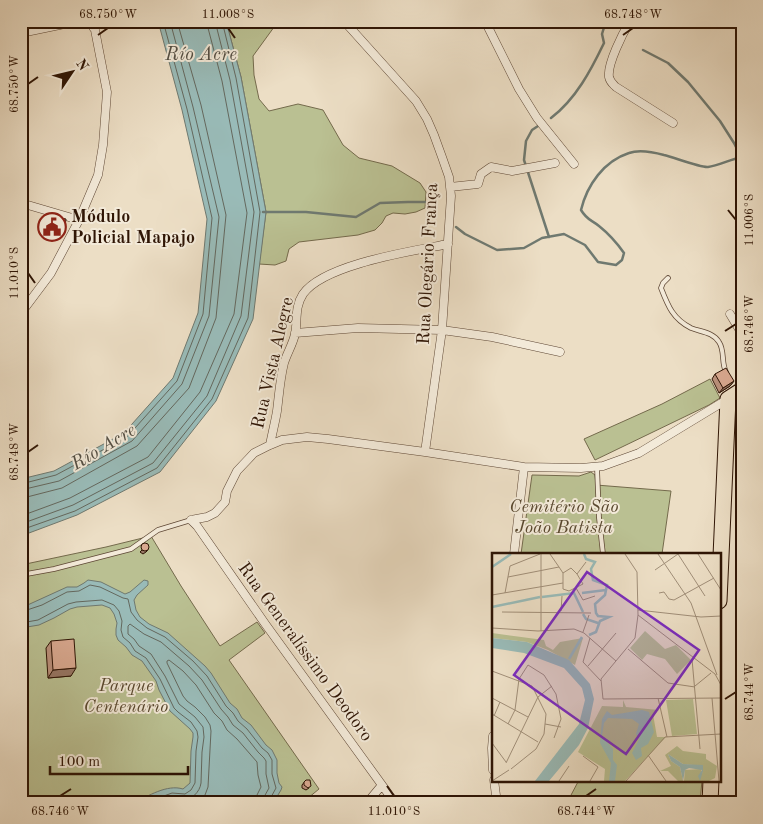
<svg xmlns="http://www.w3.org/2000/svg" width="763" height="824" font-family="'Old Standard TT',serif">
	<rect width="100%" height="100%" fill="#ecdec5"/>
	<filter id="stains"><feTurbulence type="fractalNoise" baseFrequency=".004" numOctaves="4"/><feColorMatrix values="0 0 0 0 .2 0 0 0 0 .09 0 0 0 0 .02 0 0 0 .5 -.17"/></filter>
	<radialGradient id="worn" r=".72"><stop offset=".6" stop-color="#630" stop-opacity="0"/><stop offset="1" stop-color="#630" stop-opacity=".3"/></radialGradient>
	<path fill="#bac092" stroke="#746a4c" d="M226,21H275L277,23L253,56L254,75L259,99L269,111L298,104L323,110L343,145L359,158L392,166L420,183L426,192L425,208L416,212L405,214L393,213L386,216L382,223L375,230L358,235L299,242L289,249L286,261L275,265L259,264L266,212L241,77Z
		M710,379L720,398L709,405L595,460L584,439L662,404Z
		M591,472L595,475L596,485L671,491L662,554H521L532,475L579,476Z
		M151,536L181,586L220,646L257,622L265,633L229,660L319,789L302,803H21V565L106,547Z
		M579,780H702L700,803H602L570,797Z"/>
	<path fill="#99bbb8" stroke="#6f7970" d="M158,21H226L241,77L266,212L253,319L216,401L160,472L77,515L21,536V479L54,471L124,433L173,378L198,313L207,219L182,110Z
		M88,580L101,582L125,594L130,592L144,580L148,581V585L137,595L134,600L136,610L140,617L149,624L168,633L205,666L211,673L230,703L237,709L242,718L251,725L266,745L272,750L277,760V773L279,783L282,787L281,790L273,803H134C148,796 167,784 183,789L190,783L191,751L193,737V733L190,729L170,711L159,690L156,681L142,661L132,655L126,647L118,640L116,635V629L117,623L114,614L110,608L102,605L77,607L70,609L54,618L39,625L21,628V608L67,587H77L84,583Z"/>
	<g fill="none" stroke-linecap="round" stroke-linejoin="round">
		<path stroke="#64685e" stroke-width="1" d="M21,484L56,475L127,437L177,381L203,314L212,218L187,109L163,21
			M21,490L59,481L132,441L182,384L209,316L219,217L193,107L170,21
			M21,497H27L62,488L137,446L189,388L216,318L226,215L201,105L177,21
			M21,516L70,498L148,457L200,392L234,314L247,213L222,81L208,28V21
			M21,524L73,505L153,463L207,396L241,316L254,212L230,80L215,21
			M21,530L75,511L157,468L212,399L248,318L260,212L236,78L222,21
			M21,612L42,605L67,592L79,591L90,585L100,587L123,598L128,599L131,612L137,620L147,628L165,637L193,661L207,676L226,706L233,713L238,721L247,729L262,748L268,753L272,760V774L276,788L270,799L269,803
			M21,623L38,620L68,604L76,602L102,600L114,605L119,611L122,621L121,630L123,637L130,643L135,651L146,658L160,679L174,708L178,712L191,722L197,731L198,737L196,751L195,783L191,790L185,794L172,793L145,803
			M162,803C165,802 169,799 173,799C177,798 177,800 181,800C191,801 200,792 201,783L202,752L204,737L203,727L195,717L179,704L165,676L151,654L139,646L134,639L128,634V626L130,624L144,634L161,642L189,666L202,680L221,709L228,717L233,725L243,733L258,752L264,758L266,761V774L269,788L264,797L263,803
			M196,803L205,795L208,787L211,731L210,725L205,717L195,707L187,701L183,696L167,663V661L169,660L183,671L196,685L214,713L222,721L227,730L237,739L257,762L258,775L261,787L257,795L256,803"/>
		<path stroke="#6f7970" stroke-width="2.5" d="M643,50L668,63L688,82L720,121L734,143L741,157
			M742,55V56
			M551,118C576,99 591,70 604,43L602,34L606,21
			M538,126L532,130L526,141L524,160L549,237
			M263,212H306L356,217L380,203L408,202H425
			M456,227L465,234L497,250L524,248L542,238L564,234L585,245L598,262L616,265L622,260L624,253C617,243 609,234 599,226C590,219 587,220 581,210C587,185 604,161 629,153C640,149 653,152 664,155C673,157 701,168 708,167C718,166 731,159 742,157"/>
		<defs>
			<path id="lane" d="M668,278L663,283L661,288C668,306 673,319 691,328C701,332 713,332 719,342C725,351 721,362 726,372
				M597,467L599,518L603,554
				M21,575L54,569L131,549L158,530L191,520"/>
			<path id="street" d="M344,21L416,101L427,119L434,135L442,157L449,177L451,196L442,330L425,452
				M485,21L519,89L537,118L574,164
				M630,21C623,33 607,64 609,77C610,82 613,84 616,87L673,123
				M21,33L79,21
				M450,187L478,184L481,174L491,167L512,171L555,163
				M21,203L79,220
				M21,313L51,273L79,220L98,175L103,145L107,92L95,30L90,23L87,21
				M730,314L742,334
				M295,333L358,328L442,330L492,337L560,352
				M270,445C272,434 275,423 277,411C279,395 280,379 284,363C287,353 293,344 295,334C298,321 294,308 303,294C324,264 413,251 448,244
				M191,520L207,517L215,513L225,502L227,491L237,471L254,453L270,445L282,440L307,437L328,439L425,452L524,467L581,468L603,466L639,453L728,399
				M191,520L197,526L266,625L395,803
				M514,554L524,467
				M493,736L492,748L493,770
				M494,780L497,803
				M367,803L382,785"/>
			<path id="highway" d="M719,601L728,399L742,390
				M710,803L711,780"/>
		</defs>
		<use href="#lane" stroke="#5e4735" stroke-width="5.5"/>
		<use href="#street" stroke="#5e4735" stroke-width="9"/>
		<use href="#highway" stroke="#2f1505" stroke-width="17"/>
		<use href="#lane" stroke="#f3ead9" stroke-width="4"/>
		<use href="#street" stroke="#f3ead9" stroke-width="8"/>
		<use href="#highway" stroke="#ecdec5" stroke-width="15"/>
	</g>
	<path fill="#ba907b" stroke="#2f1505" d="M55,217L62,235L39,231L41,221L43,219L53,221Z
		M715,374L734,381L730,386L719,393L712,379Z
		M51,641L71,676L48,678L46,648Z
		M306,780L309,788L306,790L302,788V785Z"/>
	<path fill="#977664" stroke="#2f1505" d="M41,228L64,233L62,235L39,231Z
		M734,381L730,386L719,393L723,388Z
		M142,550H148L146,552L143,554L140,552Z
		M76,668L71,676L48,678L53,670Z"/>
	<path fill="#d8a88f" stroke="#2f1505" d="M55,217L66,219L64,233L41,228L43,219L54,221Z
		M726,368L734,381L723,388L715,374Z
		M141 547a4 4 0 1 1 8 0a4 4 0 1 1-8 0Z
		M74,639L76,668L53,670L51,641Z
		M306,780H310L311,786L308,788L304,785V782Z"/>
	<path fill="none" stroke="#2f1505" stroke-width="2" d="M228,28L235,38M98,35L108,28M623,35L633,28M28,84L38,77M728,210L736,220M28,273L35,283M725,331L736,324M28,452L38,445M725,699L736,692M387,786L394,796M60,796L71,789M586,796L596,789"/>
	<defs>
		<symbol id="civic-ring" viewBox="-11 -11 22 22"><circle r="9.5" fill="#f3ead9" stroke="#8f2418" stroke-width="1.5"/><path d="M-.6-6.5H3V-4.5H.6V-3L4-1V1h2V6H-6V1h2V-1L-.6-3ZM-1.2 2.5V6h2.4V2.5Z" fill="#8f2418"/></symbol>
	</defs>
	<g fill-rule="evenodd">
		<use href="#civic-ring" x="36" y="211" width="32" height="32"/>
	</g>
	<g text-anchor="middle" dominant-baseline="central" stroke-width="4" stroke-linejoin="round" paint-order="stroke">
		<g font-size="18" font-weight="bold" fill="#2f1505" stroke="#f3ead9" text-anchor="start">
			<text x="71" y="217">Módulo<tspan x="71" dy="21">Policial Mapajo</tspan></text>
		</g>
		<g font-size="18" fill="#2f1505" stroke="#f3ead9">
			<text transform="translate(428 264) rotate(-87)">Rua Olegário França</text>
			<text transform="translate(273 363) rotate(-77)">Rua Vista Alegre</text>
			<text transform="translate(305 652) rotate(54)">Rua Generalíssimo Deodoro</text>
		</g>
		<g font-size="18" font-style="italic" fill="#59482f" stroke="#f3ead9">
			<text x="564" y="507">Cemitério São<tspan x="564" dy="21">João Batista</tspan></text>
			<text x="126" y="686">Parque<tspan x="126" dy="21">Centenário</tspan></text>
		</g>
		<g font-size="19" font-style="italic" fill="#544f44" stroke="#f3ead9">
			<text x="201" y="55">Río Acre</text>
			<text transform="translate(104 448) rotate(-31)">Río Acre</text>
		</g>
	</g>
	<g transform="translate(492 553)">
		<rect width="229" height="229" fill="#ecdec5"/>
		<path d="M153,78L173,96L184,92L199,107L185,121L173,106L155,101L150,107L138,95ZM0,80L52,87L54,93L61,97L68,89L91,85L83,112L56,97L35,89L0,85ZM201,146L205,181L180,183L174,147ZM131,147L134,154L167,157L161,161L165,184H174L133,228H112L113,216L86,199L110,153L131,154ZM185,193L191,198L214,201V206L225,213L223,225L217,228H192L193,217L209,216L210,221L211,213L191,211L176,201L179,208L188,214L191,228H186L176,218H168L179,213L173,202Z" fill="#bac092"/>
		<path d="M0,85L35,89L77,107L98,131L102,146L96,175L87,192L57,228H43L87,171L93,147L90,135L72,115L32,100L0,95ZM150,157L157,159L162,179L156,191L149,195L150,203L144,207L140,200L147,186L144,181L147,171L140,166L116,165L112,170L110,183L121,196V207L125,212L123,228H117L119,210L108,190L110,166L115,158L120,162ZM176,201L191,211L211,212V218L208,228L206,223L210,217L197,215L193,217L191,228L188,214L179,208Z" fill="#99bbb8"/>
		<path fill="none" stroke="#99bbb8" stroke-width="2.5" d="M92,1L94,6L103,9L99,16L101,27L115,32L113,42L103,51L104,60L106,63L117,64L108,68L104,79L97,82M0,14L19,1M90,40L114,37M50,44L82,40L91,59M0,54L48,44M91,61L94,66L106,70M77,106L90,84"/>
		<path fill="none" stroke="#a08e78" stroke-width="1" d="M58,1L67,14M133,1L145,19L146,62L223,121L229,132M166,1L199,50L225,122M206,1L229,37M163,17L186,1L213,43M85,21L79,15L71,20V36L77,38L91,31L85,21L94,9M16,24L67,14L71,20M84,35L91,47L103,43M13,40L18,13L48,1M167,40L172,39L177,46L182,47L222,25M0,42L71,30M146,57L209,64L229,63M69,58L70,43M10,59L99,60M146,62L143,85L109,126L111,146L229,145M0,75L46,78L82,76L92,80L124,108M49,78V1M91,79L97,62M98,85L91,109L109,128M136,96L176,130L203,134M200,106L208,196M96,113L124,80M0,118L40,133L54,161L52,181L44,196L19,216M203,133L219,120M0,145L36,164M166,145L175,184M220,145L227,228M0,161L46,189M2,163L8,149M16,171L23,157L27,126L36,112L52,122L64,141L69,166L62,185M53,171L69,174M0,190L14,209M156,202L174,228M91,203L106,214L98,228M14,210L46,144L60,133M0,228L17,217M67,228L77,213M134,228L173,184L229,181"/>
		<path fill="#7b2cbf" fill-opacity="0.15" stroke="#7b2cbf" stroke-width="2.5" d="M95,19L207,97L134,201L22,122Z"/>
		<rect width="229" height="229" fill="none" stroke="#2f1505" stroke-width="2.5"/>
	</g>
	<rect width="763" height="824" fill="none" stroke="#ecdec5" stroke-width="55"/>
	<g transform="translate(72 72) rotate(55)" stroke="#f3ead9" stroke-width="4" paint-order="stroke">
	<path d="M0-4L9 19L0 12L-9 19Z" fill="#2f1505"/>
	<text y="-8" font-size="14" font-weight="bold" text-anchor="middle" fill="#2f1505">N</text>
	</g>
	<path d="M50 766v8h138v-8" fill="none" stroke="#2f1505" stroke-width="2.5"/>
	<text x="58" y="766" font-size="15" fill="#2f1505" stroke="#f3ead9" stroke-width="4" paint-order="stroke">100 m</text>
	<rect x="28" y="28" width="708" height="768" fill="none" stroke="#2f1505" stroke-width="2"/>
	<g font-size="12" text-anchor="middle" fill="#2f1505">
		<text x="108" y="18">68.750°W</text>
		<text x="228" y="18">11.008°S</text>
		<text x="633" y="18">68.748°W</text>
		<text transform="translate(14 84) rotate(-90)" y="4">68.750°W</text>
		<text transform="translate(749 220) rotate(-90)" y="4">11.006°S</text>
		<text transform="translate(14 273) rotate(-90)" y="4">11.010°S</text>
		<text transform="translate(749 324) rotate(-90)" y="4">68.746°W</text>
		<text transform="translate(14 452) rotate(-90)" y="4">68.748°W</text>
		<text transform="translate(749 692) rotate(-90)" y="4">68.744°W</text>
		<text x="60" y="815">68.746°W</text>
		<text x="394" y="815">11.010°S</text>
		<text x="586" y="815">68.744°W</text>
	</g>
	<rect width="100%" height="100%" filter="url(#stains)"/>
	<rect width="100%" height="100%" fill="url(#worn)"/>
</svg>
